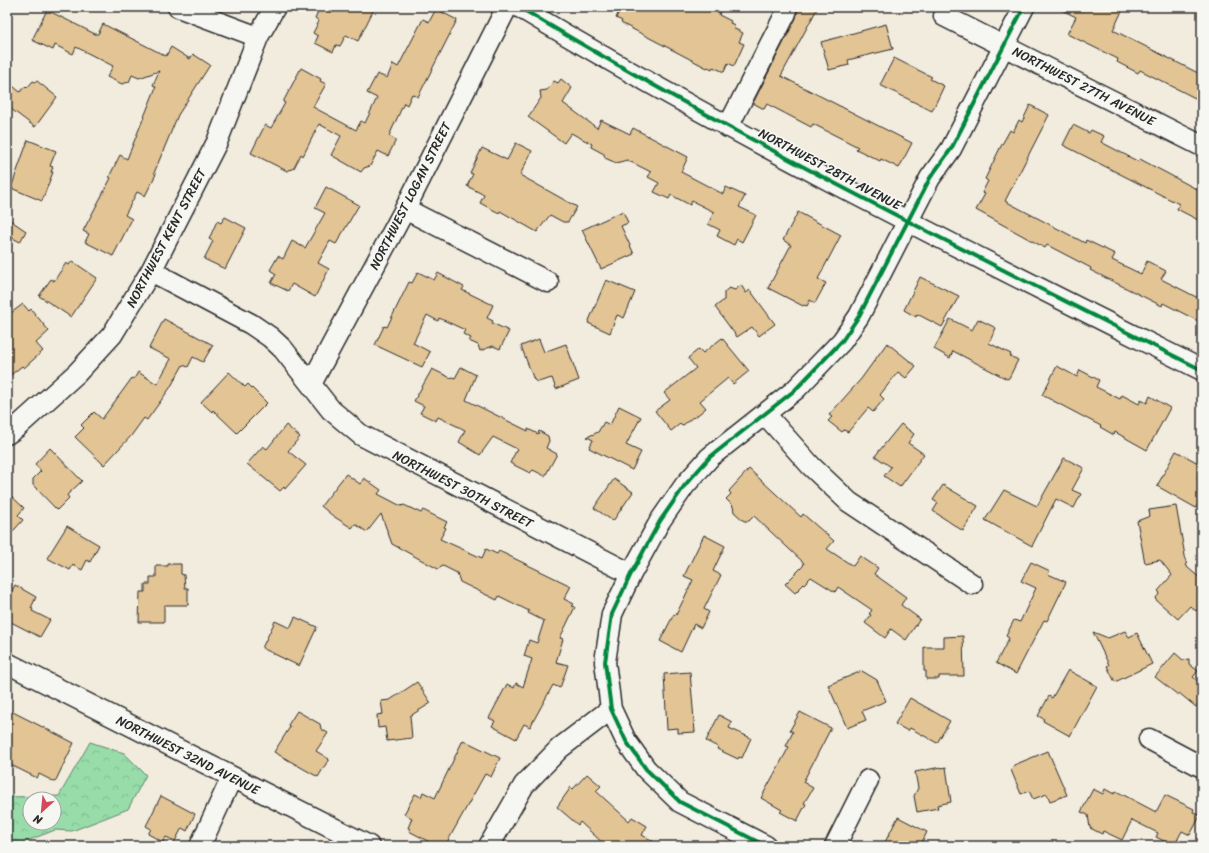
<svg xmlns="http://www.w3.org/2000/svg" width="1209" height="853" font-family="Sriracha,sans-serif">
	<defs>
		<pattern id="forest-crowns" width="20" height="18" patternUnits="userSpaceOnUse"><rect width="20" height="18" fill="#97dca9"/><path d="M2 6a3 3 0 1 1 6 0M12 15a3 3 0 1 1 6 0" fill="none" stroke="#82bd92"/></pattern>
	</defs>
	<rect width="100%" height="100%" fill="#f2ecdf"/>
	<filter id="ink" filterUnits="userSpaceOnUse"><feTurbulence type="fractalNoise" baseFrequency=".025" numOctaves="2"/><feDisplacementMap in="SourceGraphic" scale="8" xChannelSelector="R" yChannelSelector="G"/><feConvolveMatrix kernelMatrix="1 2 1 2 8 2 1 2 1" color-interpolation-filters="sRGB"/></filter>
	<g filter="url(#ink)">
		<path fill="url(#forest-crowns)" stroke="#61846a" fill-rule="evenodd" d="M90,742L124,753L146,775L128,809L72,831L55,830L14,846H7V797L59,796ZM30,799H54V823H30Z"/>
		<path fill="#e2c495" stroke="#2b2b2b" d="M320,7H375L358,41L346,35L340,46L336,45L333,52L315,43L318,36L313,33L319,21L315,18Z
			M621,7H709L720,12L719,15L731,21L730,23L735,25L733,28L743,33L739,42L744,44L734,66L728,63L724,72L713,67L712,69L708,67L707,68L621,23L622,21L616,18Z
			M798,7H818L781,76L912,143L899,168L881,159L880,161L856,149L858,147L813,124L811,127L767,104L764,109L753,103L796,18Z
			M1056,7H1124L1113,30L1202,75V97L1197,95L1195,98L1140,70L1138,73L1117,62L1118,59L1067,34L1076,17Z
			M436,9L457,20L418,97L412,94L407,105L404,103L389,136L396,140L388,156L378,151L370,166L364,168L361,172L331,155L341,136L319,124L303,156L301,154L294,168L287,171L251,153L265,125L271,128L285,103L283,102L301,68L321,79L320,81L326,84L313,107L356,130L361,121L365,123L377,98L367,93L377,74L387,78L393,64L398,67L423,19L429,22Z
			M47,10L95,34H98L103,24L166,56L171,47L190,59L193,54L210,65L178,115L154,173L156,174L145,196L137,192L125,215L132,219L113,256L85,242L89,234L83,231L111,178L109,177L120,155L127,159L156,87L153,85L159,71L139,78L132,75L129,82L122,84L107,77L113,66L76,47L73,54L55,45L53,50L32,40Z
			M886,24L893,49L848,60L849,65L829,70L821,42Z
			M894,58L932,77L930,79L944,86L932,111L880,85Z
			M561,79L572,88L563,103L597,128L601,120L630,134L633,128L688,157L681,172L723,194L726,187L745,196L739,207L756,215L742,242L737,239L734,245L717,236L720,230L708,224L714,212L692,201L690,205L671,195L669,199L654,192L659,183L648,177L651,172L627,160L616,163L605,158L604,154L591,147L592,144L571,133L564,143L528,117L541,98L540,91L547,90L554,81L558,83Z
			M33,81L35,82L37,81L57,97L35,127L7,106V95L13,86L20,92L25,86L27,88Z
			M1030,105L1049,115L1005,201L1085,243L1086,240L1115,254L1112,260L1141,274L1147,261L1166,271L1161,279L1202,300V323L1163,303L1162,306L1090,270L1091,268L1047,245L1045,248L976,210L985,194L982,193L988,181L985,179L1000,148L1010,130L1013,132L1019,120L1022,122Z
			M1073,125L1089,133L1091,130L1104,136L1101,142L1139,162L1140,159L1202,192V222L1177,209L1179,204L1063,145Z
			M28,140L56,151L50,166L53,167L51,172H53L42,201L11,188Z
			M516,143L532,151L520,175L577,207L568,222H563L550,215L537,232L500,211L499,213L480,203L484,195L467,186L473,174L470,173L482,148L507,160Z
			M326,187L359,205L336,244L330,241L318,263L329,269L315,297L292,284L288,291L271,283L276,274L270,270L278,256L283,259L292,241L305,248L325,213L315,208Z
			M623,211L628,223L621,226L634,254L601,269L582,230Z
			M798,212L841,235L818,279L826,283L815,303L810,300L807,306L804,305L803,306L768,288L791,245L783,240Z
			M225,217L246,228L225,269L204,259L213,241L209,239L217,221L221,223Z
			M7,218L26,231L20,242L7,235Z
			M72,261L97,278L71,317L39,296L51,279L54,281L66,263L69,265Z
			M418,272L434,280L438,273L464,287L462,290L493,305L487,318L493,321L492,323L509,331L500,349L493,346L480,351L478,345L469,341L471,338L463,334L465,330L439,318L438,321L427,315L413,343L430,352L422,367L375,345L384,326L387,327L409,282L412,283Z
			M920,277L959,296L942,327L917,314L916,317L904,310Z
			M606,280L635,292L624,318L617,315L610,333L588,323Z
			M741,285L746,293L750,290L775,324L759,336L752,327L737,337L715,307L724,300V292L729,288L735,290Z
			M23,304L29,311L31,309L49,331L36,343L43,351L24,368L22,366L7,378V316Z
			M164,319L213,345L203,362L193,357L188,367L183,365L170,388L147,420L144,418L131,436L104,465L75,437L84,428L81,425L94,412L102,419L132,378L134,379L138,372L157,384L171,359L149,348Z
			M950,319L972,330L978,319L996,328L989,343L1011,354L1010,356L1018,360L1009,378L1007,379L953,351L950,358L934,349Z
			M722,338L749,371L733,384L728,378L700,401L706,408L694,418L693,417L682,426L680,424L671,431L655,411L670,400L664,393L696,368L688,358L699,349L703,353Z
			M539,339L544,352L566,344L579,380L556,389L552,378L538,382L534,380L521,346Z
			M887,343L916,366L906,378L898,372L880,395L884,399L873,412L868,408L848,432L844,430L842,432L828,421L832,417L829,415L861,379Z
			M1057,366L1077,377L1080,370L1099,380L1096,387L1120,399L1122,395L1139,404L1141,400L1147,403L1150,396L1170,408L1147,450L1115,432L1114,435L1100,427L1101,426L1042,395Z
			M461,367L476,375L466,400L528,431V429L538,434L539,431L548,436L549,441L546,448L557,454L545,476L533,470L530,473L510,463L517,449L493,437L480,455L459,442L465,430L438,417L436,421L420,413L424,406L414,401L432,369L451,378L452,377L455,378Z
			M229,372L245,387L248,384L267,403L237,433L213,410L212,412L201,402Z
			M619,406L641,417L626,445L641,452L632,470L589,448L593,440L587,437L598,432L604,422L610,425Z
			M901,424L914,434L908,443L924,454L900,487L884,476L891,467L875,456Z
			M286,425L300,437L288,451L306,465L285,489L284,487L280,491L247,464L263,446L267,449Z
			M50,448L82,481L67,495L69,498L57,510L33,485V479L41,471L35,464Z
			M1176,451L1202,465V470L1197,479L1202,482V497L1196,508L1157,486Z
			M1064,458L1084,468L1072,490L1081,494L1074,508L1056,499L1032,546L985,520L1004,490L1037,506Z
			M749,469L801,517L803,514L834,541L827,549L853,566L860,556L878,568L874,574L906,597L901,605L920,619L906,640L891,629L885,638L865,623L871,615L869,614L872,610L838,587L835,592L811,577L795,593L785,584L803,566L804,563L754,516L749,521H744L734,512L733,506L726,499L731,494L729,491Z
			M346,474L360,484L364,478L381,490L378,494L401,506L404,505L421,513L423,510L447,522L444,527L446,528L440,539L482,558L486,549L497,554L499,551L571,586L564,599L574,604L572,606L575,607L560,638L563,639L556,662L568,665L560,688L553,685L530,727L524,724L516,739L492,726L495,721L489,718L507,684L514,688L516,683L523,687L532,659L524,656L529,640L537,643L544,621L528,613L529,611L499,596L497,600L460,582L457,573L443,566L438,569L392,544L381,514L367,532L355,524L352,528L333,516L321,506Z
			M614,479L633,492L613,521L594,508Z
			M943,485L978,506L963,531L933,511L938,503L933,500Z
			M7,492L24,508L18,515L23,520L7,538Z
			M1176,506L1187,567L1202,580V604L1196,611L1190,606L1178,619L1155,599L1160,593L1158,591L1172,575L1160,560L1145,563L1137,521L1150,516L1149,510Z
			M67,526L99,545L90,562L87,560L82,570L73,565L70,570L47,558Z
			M704,535L725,546L713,571L721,575L704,609L709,612L701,628L694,624L681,652L660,641L674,614L676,615L693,580L684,576Z
			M1031,562L1050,571L1048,574L1066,582L1047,621L1044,620L1016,674L996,663L1009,638L1006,636L1014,620L1020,622L1036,588L1021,581Z
			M168,564H181V574L184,575L185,588H188V605H166L164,606V622H139L140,592H145V584H150V577H156V566H168Z
			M15,585L36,597L31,608L33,609L32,611L50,620L40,637L7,620V600Z
			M295,617L317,627L299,666L262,648L275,621L290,628Z
			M1125,631L1129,637L1137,633L1152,664L1115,682L1107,666L1109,665L1093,632L1108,638Z
			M963,636L964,676H939V679H926V671H924V647H944V637Z
			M1175,653L1183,660L1189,659V664L1198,671L1193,677L1202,685V699L1196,707L1179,693L1178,695L1155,677Z
			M1068,670L1097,686L1070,736L1043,721L1044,719L1038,716L1049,696L1052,698Z
			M862,671L877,680L886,701L862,711L866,720L847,728L828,685Z
			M690,672L695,732L678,733V728L667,729L664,674Z
			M417,682L431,703L410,716L412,738L387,741L385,727L378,728L377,715L383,714L381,701L390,700Z
			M910,698L950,721L937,743L910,728L908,731L895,724Z
			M7,709L74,743L55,782L39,774L37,778L7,763Z
			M297,711L320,724L321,729L328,733L316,751L329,759L318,777L274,752L290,727L288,725Z
			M800,712L831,728L803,782L813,788L804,803L806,804L797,821L780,812L782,810L761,798L789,747L786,746L793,732L790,730Z
			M719,715L732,722L729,728L751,738L742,758L739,757L738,759L717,749L718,747L706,741Z
			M463,740L500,758L491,777L485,774L445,846H437L409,831L410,829L408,828L412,818L404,814L415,794L421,797L423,792L435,798Z
			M1048,751L1067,795L1050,801L1047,794L1033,799L1029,791L1021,794L1011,770L1014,765Z
			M941,767V768L946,767L951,802L937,805L938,808L917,812L914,796L918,788L915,772Z
			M587,774L601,786L596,791L629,821L632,817L647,826L642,835L661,846H606L580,822L578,825L557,807L571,787L573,789Z
			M1093,789L1103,794L1105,789L1114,794L1116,791L1156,812L1165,795L1194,809L1193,812L1200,816L1190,835L1182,831L1174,846L1156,837L1158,833L1132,820L1122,840L1103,831L1102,834L1090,828L1088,815L1081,812Z
			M161,796L195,814L187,831L182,828L175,841L166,837L163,842L148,834L151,829L146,826Z
			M898,817L927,832L920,846H883Z"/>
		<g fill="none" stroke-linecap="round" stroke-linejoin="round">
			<defs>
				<path id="minor" d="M178,7L258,37
					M519,7C740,140 971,254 1202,370
					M944,16L1202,146
					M728,127L786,13V7
					M405,209L548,282
					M151,271L251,324L270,337L283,349L331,410L361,435L631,574
					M311,384L405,209L507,7
					M765,414L811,466L849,502L972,584
					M7,434L17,427L77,373L112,335L151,271L217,142L258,37L275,7
					M7,663L369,846
					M1149,739L1202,767
					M200,846L232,777
					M489,846L524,785L560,748L611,709
					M766,846L680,802L646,769L626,741L611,709L605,662L612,614L631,574L660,521L685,485L710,457L795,390L842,341L859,316L930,178L951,149L1024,7
					M835,846L868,780"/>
			</defs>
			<use href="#minor" stroke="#2b2b2b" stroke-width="23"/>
			<use href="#minor" stroke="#f6f6f2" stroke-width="20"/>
			<defs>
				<path id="cycleway" d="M519,7C740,140 971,254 1202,370
					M766,846L680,802L646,769L626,741L611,709L605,662L612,614L631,574L660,521L685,485L710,457L795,390L842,341L859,316L930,178L951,149L1024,7"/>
			</defs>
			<use href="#cycleway" stroke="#f6f6f2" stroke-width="6"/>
			<use href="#cycleway" stroke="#00873e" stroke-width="4"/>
		</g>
	</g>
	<g text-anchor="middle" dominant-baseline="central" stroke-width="3.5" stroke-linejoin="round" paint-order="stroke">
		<g font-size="13" fill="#2b2b2b" stroke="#f6f6f2">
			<text transform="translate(1084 86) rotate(27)">NORTHWEST 27TH AVENUE</text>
			<text transform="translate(830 169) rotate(28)">NORTHWEST 28TH AVENUE</text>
			<text transform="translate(410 196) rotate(-63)">NORTHWEST LOGAN STREET</text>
			<text transform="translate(166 238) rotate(-62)">NORTHWEST KENT STREET</text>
			<text transform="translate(463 489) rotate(27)">NORTHWEST 30TH STREET</text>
			<text transform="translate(188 755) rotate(27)">NORTHWEST 32ND AVENUE</text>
		</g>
	</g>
	<rect width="1209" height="853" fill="none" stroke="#f6f6f2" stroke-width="24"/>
	<rect x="12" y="12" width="1185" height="829" fill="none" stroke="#2b2b2b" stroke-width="1.5" filter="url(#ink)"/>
	<g transform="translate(42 811) rotate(207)"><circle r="19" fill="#f6f6f2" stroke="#a5a5a2"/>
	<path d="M0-3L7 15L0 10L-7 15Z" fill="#d1495b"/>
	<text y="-6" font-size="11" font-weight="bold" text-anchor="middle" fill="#2b2b2b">N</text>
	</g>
</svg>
